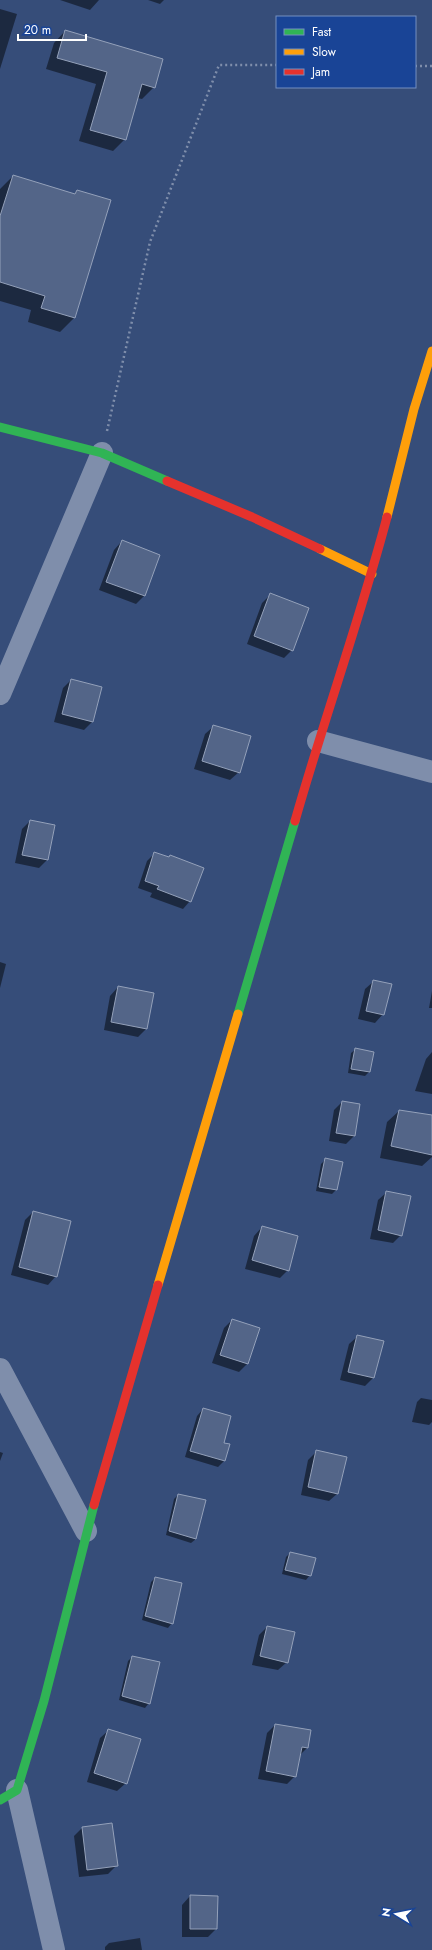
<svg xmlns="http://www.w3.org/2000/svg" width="432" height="1950" font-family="Jost,sans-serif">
	<rect width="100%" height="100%" fill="#364d79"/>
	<path fill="#0007" d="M60,0H99L90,10Z
		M148,0H164L160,4Z
		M0,9L17,14L0,69Z
		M65,31L154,87L142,99L137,98L125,139L113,151L79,141L96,84L46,69L54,43Z
		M13,176L73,195L77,191L74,318L60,332L28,322L31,310L0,301V189Z
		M122,541L144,596L136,604L99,590L114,550Z
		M271,594L292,650L284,658L247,644L262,603Z
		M71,680L101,687L92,722L84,730L54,722L63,688Z
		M214,726L239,772L230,780L194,769L205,734Z
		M30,821L54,826L47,860L39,868L15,863L22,829Z
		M155,853L190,901L183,909L150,897L152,893L138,888L147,861Z
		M0,962L6,964L0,988Z
		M374,981L383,1014L375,1023L358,1019L365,989Z
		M118,987L147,1028L138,1037L104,1030L110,996Z
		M432,991V1008H429Z
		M356,1049L369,1072L365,1076L348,1073L351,1053Z
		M432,1052V1094L415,1091L426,1059Z
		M342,1102L359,1105L354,1136L346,1144L329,1141L334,1110Z
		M399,1111L432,1116V1157L422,1166L380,1158L387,1122Z
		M325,1160L341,1163L336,1190L332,1194L316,1191L321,1164Z
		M387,1192L401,1235L393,1243L370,1239L378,1200Z
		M33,1212L56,1276L48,1285L11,1275L25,1220Z
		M262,1227L288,1270L280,1278L245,1269L254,1236Z
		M232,1320L258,1329L247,1364L239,1372L212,1363L224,1328Z
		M358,1336L382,1342L373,1378L365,1386L340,1380L349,1344Z
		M421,1398L432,1400V1422L429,1425L412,1422L417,1402Z
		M203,1409L223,1443L224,1461L218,1467L185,1457L197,1416Z
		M317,1451L338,1493L329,1501L301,1495L308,1460Z
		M0,1452L3,1453L0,1461Z
		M178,1495L196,1539L191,1543L166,1535L174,1499Z
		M290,1553L310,1575L306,1580L282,1574L286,1557Z
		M155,1578L172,1623L168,1628L142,1620L151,1582Z
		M267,1627L287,1662L278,1670L252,1665L259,1635Z
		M132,1657L149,1703L145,1708L119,1700L128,1661Z
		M275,1725L310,1731L307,1748L299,1756L295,1776L287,1784L258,1779L267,1733Z
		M109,1730L126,1783L117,1791L87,1782L100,1738Z
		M82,1828L117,1865L108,1874L79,1877L74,1836Z
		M190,1896L216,1929L208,1937H182V1905Z
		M140,1938L142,1950H105V1947L109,1943Z"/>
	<path fill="#536588" stroke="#94a1ba" d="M65,30L163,59L155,88L142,84L126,140L90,130L107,72L57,58Z
		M13,175L75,194L77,190L111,200L75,318L41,308L45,296L0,282V216Z
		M122,540L160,555L145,596L106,582Z
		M270,593L309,608L293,651L254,636Z
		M71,679L102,687L93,722L62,714Z
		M213,725L251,736L240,773L202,761Z
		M30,820L55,825L48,860L22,855Z
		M154,852L169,857L170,855L204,868L191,902L157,889L159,886L145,881Z
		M373,980L392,984L384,1015L366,1011Z
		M118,986L154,993L147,1029L111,1022Z
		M355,1048L374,1052L370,1072L351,1069Z
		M342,1101L360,1104L355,1136L336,1133Z
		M399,1110L432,1115V1155L391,1146Z
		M325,1158L343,1162L337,1190L319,1187Z
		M386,1191L411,1196L402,1236L378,1230Z
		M33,1211L71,1221L57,1277L19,1267Z
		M262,1226L298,1236L289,1271L252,1260Z
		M232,1319L260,1328L248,1364L220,1355Z
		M357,1335L384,1341L374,1378L348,1372Z
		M203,1408L231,1416L224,1443L230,1444L225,1461L190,1451Z
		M316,1450L347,1457L338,1494L308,1487Z
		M178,1494L206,1500L196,1539L169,1531Z
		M290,1552L316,1558L311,1576L285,1570Z
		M155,1577L182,1583L173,1624L145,1616Z
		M267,1626L295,1632L288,1663L260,1656Z
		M132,1656L160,1662L150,1704L122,1696Z
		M275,1724L311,1730L308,1748L302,1747L296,1777L266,1771Z
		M108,1729L141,1739L127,1784L94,1773Z
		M112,1823L118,1866L87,1870L82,1827Z
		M190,1895L218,1896L217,1929H190Z"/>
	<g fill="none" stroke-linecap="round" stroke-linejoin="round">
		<path stroke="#7f8eab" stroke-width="2.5" stroke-dasharray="2 3" stroke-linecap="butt" d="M415,66H432
			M107,431L150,242L219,65H277"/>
		<path stroke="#7f8eab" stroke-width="22" d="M0,694L102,453
			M318,741L432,772
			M0,1369L86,1531
			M17,1790L54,1950"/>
		<path stroke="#30b455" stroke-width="9" d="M0,427L102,453L167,481
			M238,1014L295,821
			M0,1800L17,1790L44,1701L94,1505"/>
		<path stroke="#ff9f0a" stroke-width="9" d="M387,517L414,409L432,351
			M320,549L372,574
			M158,1285L238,1014"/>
		<path stroke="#e5322d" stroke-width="9" d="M167,481L252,517L320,549
			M295,821C324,719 360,619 387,517
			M94,1505L158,1285"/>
	</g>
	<rect x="276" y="16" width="140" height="72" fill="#194496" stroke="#758fc0"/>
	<rect x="284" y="29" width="20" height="6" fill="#30b455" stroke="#758fc0"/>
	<text x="312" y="36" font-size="12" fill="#ffffff">Fast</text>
	<rect x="284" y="49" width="20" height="6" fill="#ff9f0a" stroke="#758fc0"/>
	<text x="312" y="56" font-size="12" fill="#ffffff">Slow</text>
	<rect x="284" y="69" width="20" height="6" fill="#e5322d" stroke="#758fc0"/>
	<text x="312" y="76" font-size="12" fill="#ffffff">Jam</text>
	<g transform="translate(396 1914) rotate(280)" stroke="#194496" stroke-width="3" paint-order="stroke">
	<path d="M0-3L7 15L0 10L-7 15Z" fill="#ffffff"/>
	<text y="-6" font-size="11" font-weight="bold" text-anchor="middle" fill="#ffffff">N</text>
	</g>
	<path d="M18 34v6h68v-6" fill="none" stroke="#ffffff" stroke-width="2"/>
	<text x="24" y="34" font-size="12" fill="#ffffff" stroke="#194496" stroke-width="3" paint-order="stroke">20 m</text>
</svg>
